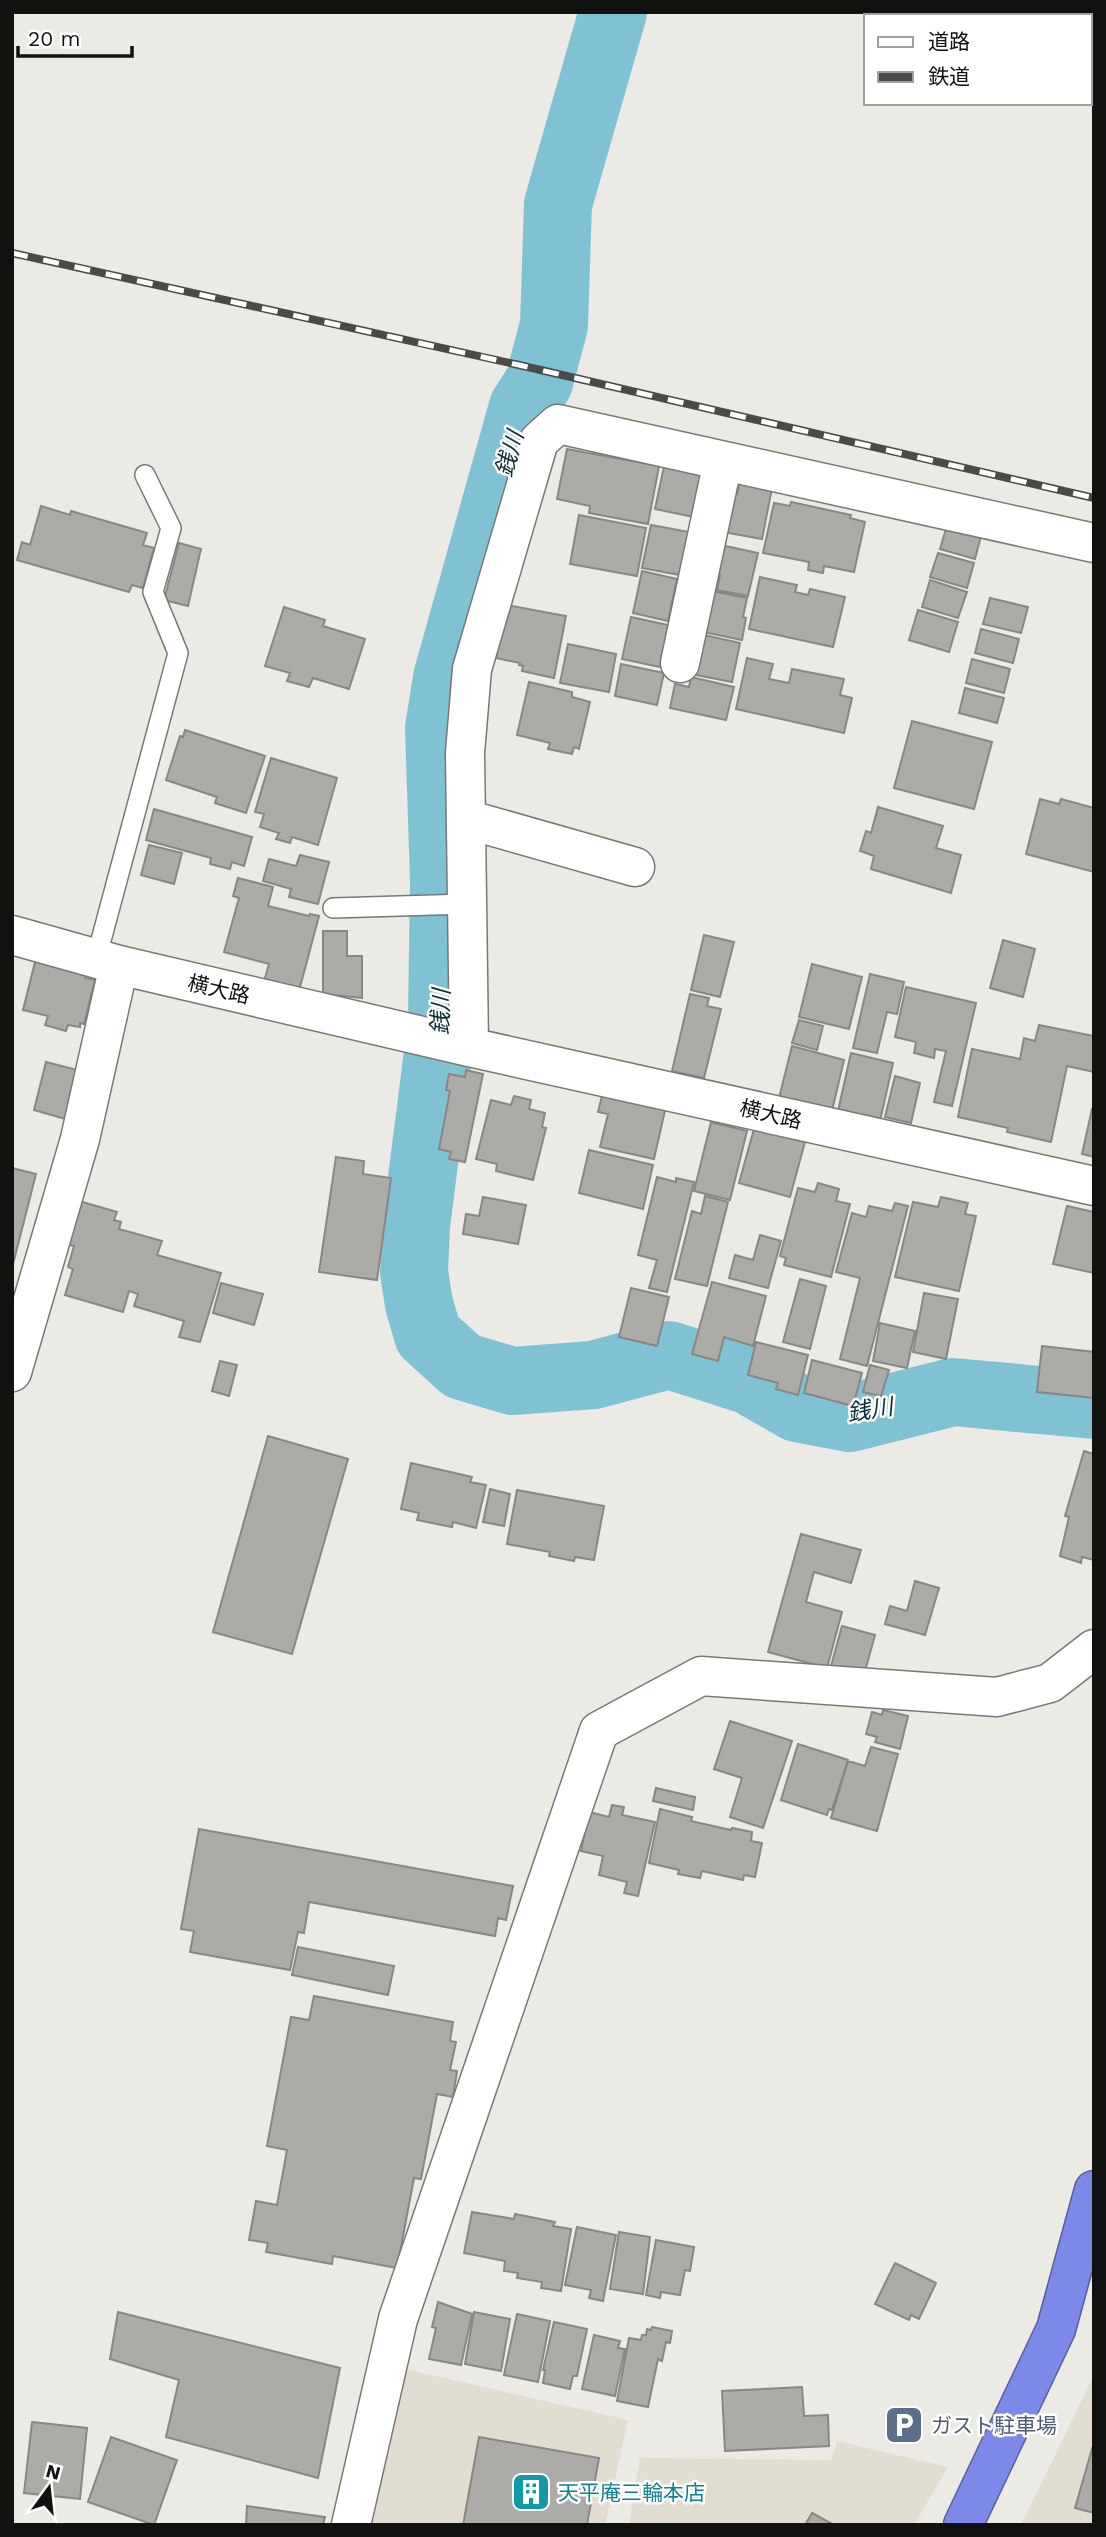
<svg xmlns="http://www.w3.org/2000/svg" width="1106" height="2537" font-family="'Work Sans','Noto Sans JP',sans-serif">
	<rect width="100%" height="100%" fill="#ebeae5"/>
	<path fill="#e1ddd1" d="M405,2369L628,2420L605,2525H370Z
		M1094,2373V2525H1021L1093,2377Z
		M837,2441L948,2467L914,2525H629L640,2458L831,2460Z"/>
	<g fill="none" stroke-linecap="round" stroke-linejoin="round">
		<path stroke="#7fc2d3" stroke-width="68" d="M613,12L558,204L554,325L539,382L523,407L447,678L439,728L444,880L442,1021L416,1226L414,1272L419,1304L428,1335L462,1366L512,1381L593,1375L669,1355L750,1381L797,1408L850,1418L953,1392L1094,1405"/>
	</g>
	<path fill="#adaba7" stroke="#898783" stroke-width="2" d="M567,449L659,466L648,524L589,513L590,506L557,499Z
		M666,457L704,472L694,517L655,509Z
		M741,476L773,483L762,539L723,532L730,492L737,494Z
		M791,502L851,515L850,518L865,522L854,572L824,566L823,573L808,570L809,562L763,553L774,503L790,506Z
		M41,506L70,515L71,511L147,533L143,545L154,548L143,588L132,585L129,592L17,560L22,542L30,545Z
		M579,515L646,528L637,576L570,564Z
		M948,522L982,532L975,559L940,549Z
		M651,525L689,532L680,575L642,568Z
		M179,543L201,549L188,606L164,600Z
		M721,545L758,553L748,596L717,590L720,575L714,573Z
		M938,553L974,563L967,588L930,577Z
		M642,571L677,579L668,621L633,613Z
		M760,577L797,585L795,592L808,595L810,589L845,597L833,647L749,629Z
		M930,580L967,592L958,618L922,607Z
		M712,591L747,598L743,617L746,618L742,640L703,632Z
		M990,598L1028,607L1021,633L983,624Z
		M507,605L566,616L554,678L522,671L523,666L519,665L520,663L496,658Z
		M284,607L325,620L323,626L365,639L349,689L313,678L309,687L287,681L290,673L265,666Z
		M918,610L958,622L949,652L909,640Z
		M631,617L668,625L660,667L622,659Z
		M981,629L1019,639L1013,663L975,653Z
		M704,635L740,643L732,682L696,675Z
		M568,644L616,654L609,692L560,683Z
		M747,658L773,664L769,679L789,683L792,669L844,679L840,695L852,698L844,733L736,709Z
		M972,659L1010,669L1004,693L966,683Z
		M621,664L664,673L657,705L615,696Z
		M691,677L734,687L726,720L670,708L675,684L689,687Z
		M529,682L572,692V697L590,702L579,749L574,747L572,754L548,749L550,743L517,735Z
		M965,688L1004,698L997,723L959,713Z
		M912,721L992,742L974,809L894,788Z
		M185,730L265,756L246,813L215,803L217,797L166,780L180,736L183,737Z
		M271,758L337,778L318,845L292,837L290,843L276,839L279,833L260,827L264,814L255,812Z
		M1040,799L1059,804L1061,799L1094,808V872L1026,854Z
		M878,807L943,826L936,848L961,855L951,893L871,869L874,856L860,851L866,831L871,833Z
		M154,809L252,837L244,866L232,862L230,869L210,864L211,858L146,840Z
		M149,845L182,853L174,884L141,875Z
		M300,855L329,862L318,904L289,897L291,889L263,881L269,859L296,866Z
		M238,878L273,887L268,906L309,916L310,914L319,916L299,991L264,981L269,964L224,952L239,898L233,896Z
		M323,931H347V956H362V998L323,994Z
		M704,935L734,942L720,997L691,990Z
		M1003,940L1035,949L1023,997L990,988Z
		M36,958L88,968L85,978L95,980L84,1024L80,1023V1027L68,1025L66,1031L45,1025L48,1016L23,1010Z
		M812,964L862,977L849,1029L799,1017Z
		M870,974L904,982L897,1014L887,1012L877,1053L853,1048Z
		M906,987L976,1003L952,1106L934,1102L946,1051L935,1049L934,1058L914,1053L916,1042L895,1037Z
		M690,994L709,998L707,1006L721,1009L704,1078L672,1071Z
		M799,1020L823,1026L817,1050L792,1043Z
		M1039,1025L1094,1036V1072L1067,1066L1051,1142L1007,1132L1008,1128L958,1117L972,1049L1020,1059L1024,1038L1035,1041Z
		M792,1046L844,1060L831,1115L779,1098Z
		M851,1053L893,1063L880,1121L838,1111Z
		M46,1062L81,1071L69,1120L34,1110Z
		M466,1070L483,1074L465,1162L449,1159L451,1152L439,1149L450,1091L446,1090L449,1074L465,1077Z
		M895,1076L920,1083L911,1123L885,1117Z
		M603,1092L666,1106L654,1159L600,1147L608,1114L598,1112Z
		M514,1096L531,1100L529,1109L545,1113L542,1127L546,1128L533,1180L496,1171L497,1164L476,1159L491,1100L511,1105Z
		M1092,1109H1094V1157L1082,1154Z
		M711,1122L747,1131L730,1200L694,1191Z
		M754,1129L805,1142L790,1197L739,1183Z
		M589,1150L653,1165L643,1209L579,1193Z
		M336,1157L364,1161L363,1174L391,1178L377,1280L319,1272Z
		M12,1168L36,1174L12,1268Z
		M657,1177L676,1182V1178L694,1182L667,1292L649,1288L657,1260L638,1255Z
		M818,1183L839,1189L836,1201L850,1204L831,1277L784,1265L786,1258L780,1256L798,1188L815,1192Z
		M705,1196L728,1202L707,1286L675,1279L692,1211L701,1214Z
		M483,1197L526,1205L518,1244L463,1234L466,1214L479,1216Z
		M941,1197L968,1203L965,1214L976,1216L959,1291L895,1277L913,1202L938,1207Z
		M79,1201L117,1212L114,1220L121,1222L119,1229L162,1241L157,1255L221,1273L200,1342L179,1337L184,1321L134,1306L138,1294L129,1291L123,1312L65,1295L73,1269L68,1267L74,1246L66,1244Z
		M895,1203L908,1206L867,1366L840,1359L860,1278L836,1272L852,1213L866,1217L869,1206L892,1211Z
		M1067,1206L1094,1212V1273L1053,1264Z
		M760,1235L781,1241L768,1288L729,1278L735,1255L753,1260Z
		M800,1279L826,1286L810,1349L783,1342Z
		M712,1282L766,1296L753,1346L724,1337L718,1361L692,1354Z
		M221,1283L263,1294L254,1325L213,1313Z
		M631,1288L669,1297L657,1346L619,1337Z
		M924,1293L958,1299L946,1359L913,1352Z
		M880,1323L915,1331L907,1368L873,1361Z
		M756,1342L808,1355L798,1395L776,1389L778,1383L748,1375Z
		M1042,1346L1094,1352V1398L1037,1392Z
		M812,1360L862,1373L853,1406L804,1393Z
		M220,1361L237,1365L229,1396L212,1391Z
		M870,1365L889,1370L881,1396L863,1392Z
		M268,1436L348,1459L292,1654L213,1632Z
		M1084,1451L1094,1454V1560L1082,1557L1081,1563L1060,1556L1069,1517L1065,1516Z
		M411,1463L472,1477L470,1482L486,1485L476,1528L453,1522L452,1527L417,1520L419,1513L401,1509Z
		M490,1489L510,1494L504,1526L483,1522Z
		M517,1490L604,1506L594,1560L575,1557L574,1561L549,1556L550,1552L507,1544Z
		M801,1534L861,1550L851,1583L814,1572L806,1602L842,1612L827,1668L768,1652Z
		M915,1581L939,1588L925,1635L885,1624L890,1606L907,1611Z
		M842,1626L875,1635L864,1675L831,1666Z
		M883,1710L908,1716L900,1749L875,1742L877,1737L866,1734L872,1712L882,1715Z
		M730,1721L792,1741L763,1828L730,1817L742,1778L714,1769Z
		M798,1744L848,1760L832,1810L829,1809L827,1815L781,1800Z
		M871,1747L898,1754L877,1831L831,1818L848,1761L865,1766Z
		M656,1788L695,1797L693,1810L653,1801Z
		M612,1805L624,1807L622,1815L655,1822L638,1896L624,1893L627,1882L599,1875L603,1856L581,1851L589,1812L609,1817Z
		M660,1809L692,1817L691,1821L731,1830L732,1828L752,1832L751,1841L762,1843L755,1877L744,1875L743,1880L702,1871L700,1878L678,1874L679,1870L649,1863Z
		M199,1829L513,1886L506,1920L498,1918L495,1936L309,1902L304,1933L298,1932L290,1970L190,1952L194,1931L181,1929Z
		M298,1947L394,1966L388,1995L292,1975Z
		M314,1996L453,2022L450,2041L456,2042L450,2070L457,2071L453,2097L437,2094L421,2179L414,2178L397,2268L333,2256L332,2264L266,2252L268,2243L249,2240L256,2201L277,2205L287,2150L267,2146L291,2017L309,2020Z
		M472,2212L514,2219L515,2214L555,2222L553,2226L571,2229L561,2291L541,2288L542,2282L517,2278L518,2273L504,2271L505,2261L464,2253Z
		M577,2227L616,2235L603,2301L589,2298L591,2290L565,2285Z
		M619,2232L650,2237L643,2294L610,2289Z
		M656,2240L694,2247L690,2271L685,2270L680,2295L661,2292L660,2298L646,2295Z
		M895,2263L936,2283L919,2319L911,2315L909,2320L875,2304Z
		M438,2302L472,2314L461,2365L429,2359L436,2328L432,2327Z
		M118,2312L340,2368L318,2478L166,2437L179,2380L110,2359Z
		M474,2312L510,2319L501,2371L465,2364Z
		M517,2314L550,2321L538,2382L504,2375Z
		M554,2322L587,2329L577,2376H573L570,2389L543,2383L545,2370H543Z
		M652,2327L672,2331L670,2343L666,2342L662,2361L658,2359L648,2407L617,2401L629,2338L641,2340L642,2335H646L647,2329L651,2330Z
		M594,2335L620,2341L618,2348L625,2349L615,2396L582,2389Z
		M802,2387L804,2416L828,2415L829,2446L725,2451L722,2391Z
		M32,2422L87,2428L80,2499L24,2493Z
		M111,2437L177,2460L154,2525L88,2502Z
		M479,2437L599,2458L587,2525H463Z
		M1094,2442V2513L1075,2508Z
		M247,2506L325,2517L323,2525H246Z
		M812,2513L834,2525H805Z"/>
	<g fill="none" stroke-linecap="round" stroke-linejoin="round">
		<defs>
			<path id="lane" d="M333,908L467,904
				M96,959L178,653L153,592L171,528L145,475"/>
			<path id="street" d="M680,663L723,461
				M466,819L635,867
				M12,935L119,965L469,1047L1094,1186
				M469,1047L465,753L472,669L539,441L558,424L1094,543
				M12,1372L80,1139L119,965
				M351,2525L398,2319L599,1731L701,1676L997,1697L1050,1683L1094,1649"/>
			<path id="highway" d="M963,2525L1056,2329L1094,2190"/>
		</defs>
		<use href="#lane" stroke="#797874" stroke-width="22"/>
		<use href="#street" stroke="#797874" stroke-width="41"/>
		<use href="#highway" stroke="#575f9d" stroke-width="41"/>
		<use href="#lane" stroke="#fff" stroke-width="19"/>
		<use href="#street" stroke="#fff" stroke-width="38"/>
		<use href="#highway" stroke="#7c89e9" stroke-width="38"/>
		<defs>
			<path id="rail" d="M12,253L519,365L1094,498"/>
		</defs>
		<use href="#rail" stroke="#4a4a47" stroke-width="8"/>
		<use href="#rail" stroke="#fff" stroke-width="5" stroke-dasharray="16" stroke-linecap="butt"/>
	</g>
	<defs>
		<symbol id="parking-square" viewBox="-11 -11 22 22"><rect x="-9" y="-9" width="18" height="18" rx="4" fill="#5c6f8a" stroke="#fff"/><path d="M-3.5-5.5H1a3.5 3.5 0 0 1 0 7H-1V5.5H-3.5ZM-1-3.4V-.6H.8a1.4 1.4 0 0 0 0-2.8Z" fill="#fff"/></symbol>
		<symbol id="building-square" viewBox="-11 -11 22 22"><rect x="-9" y="-9" width="18" height="18" rx="4" fill="#0f9aa8" stroke="#fff"/><path d="M-4-6H4V6H1V3H-1V6H-4ZM-2.5-4.3h1.7v1.8h-1.7ZM.8-4.3h1.7v1.8H.8ZM-2.5-1h1.7V.8h-1.7ZM.8-1h1.7V.8H.8Z" fill="#fff"/></symbol>
	</defs>
	<g fill-rule="evenodd">
		<use href="#parking-square" x="882" y="2403" width="44" height="44"/>
		<use href="#building-square" x="509" y="2470" width="44" height="44"/>
	</g>
	<g text-anchor="middle" dominant-baseline="central" stroke-width="5" stroke-linejoin="round" paint-order="stroke">
		<g font-size="21" fill="#11110f" stroke="#fff">
			<text transform="translate(219 989) rotate(13)">横大路</text>
			<text transform="translate(771 1114) rotate(13)">横大路</text>
		</g>
		<g font-size="21" fill="#4e5e75" stroke="#fff" text-anchor="start">
			<text x="931" y="2425">ガスト駐車場</text>
		</g>
		<g font-size="21" fill="#0d838f" stroke="#fff" text-anchor="start">
			<text x="558" y="2492">天平庵三輪本店</text>
		</g>
		<g font-size="23" font-style="italic" fill="#0e2f37" stroke="#fff">
			<text transform="translate(510 454) rotate(-74)">銭川</text>
			<text transform="translate(441 1012) rotate(-88)">銭川</text>
			<text transform="translate(870 1410) rotate(-9)">銭川</text>
		</g>
	</g>
	<rect width="1106" height="2537" fill="none" stroke="#11110f" stroke-width="28"/>
	<rect x="864" y="14" width="228" height="91" fill="#ffffff" stroke="#a0a09f" stroke-width="2"/>
	<rect x="878" y="37" width="35" height="10" fill="#ffffff" stroke="#a0a09f" stroke-width="2"/>
	<text x="928" y="49" font-size="21" fill="#11110f">道路</text>
	<rect x="878" y="72" width="35" height="10" fill="#4a4a47" stroke="#a0a09f" stroke-width="2"/>
	<text x="928" y="84" font-size="21" fill="#11110f">鉄道</text>
	<g transform="translate(49 2488) rotate(15)" stroke="#ffffff" stroke-width="5" paint-order="stroke">
	<path d="M0-5L12 26L0 18L-12 26Z" fill="#11110f"/>
	<text y="-10" font-size="19" font-weight="bold" text-anchor="middle" fill="#11110f">N</text>
	</g>
	<path d="M18 46v10h114v-10" fill="none" stroke="#11110f" stroke-width="3.5"/>
	<text x="28" y="46" font-size="21" fill="#11110f" stroke="#ffffff" stroke-width="5" paint-order="stroke">20 m</text>
</svg>
